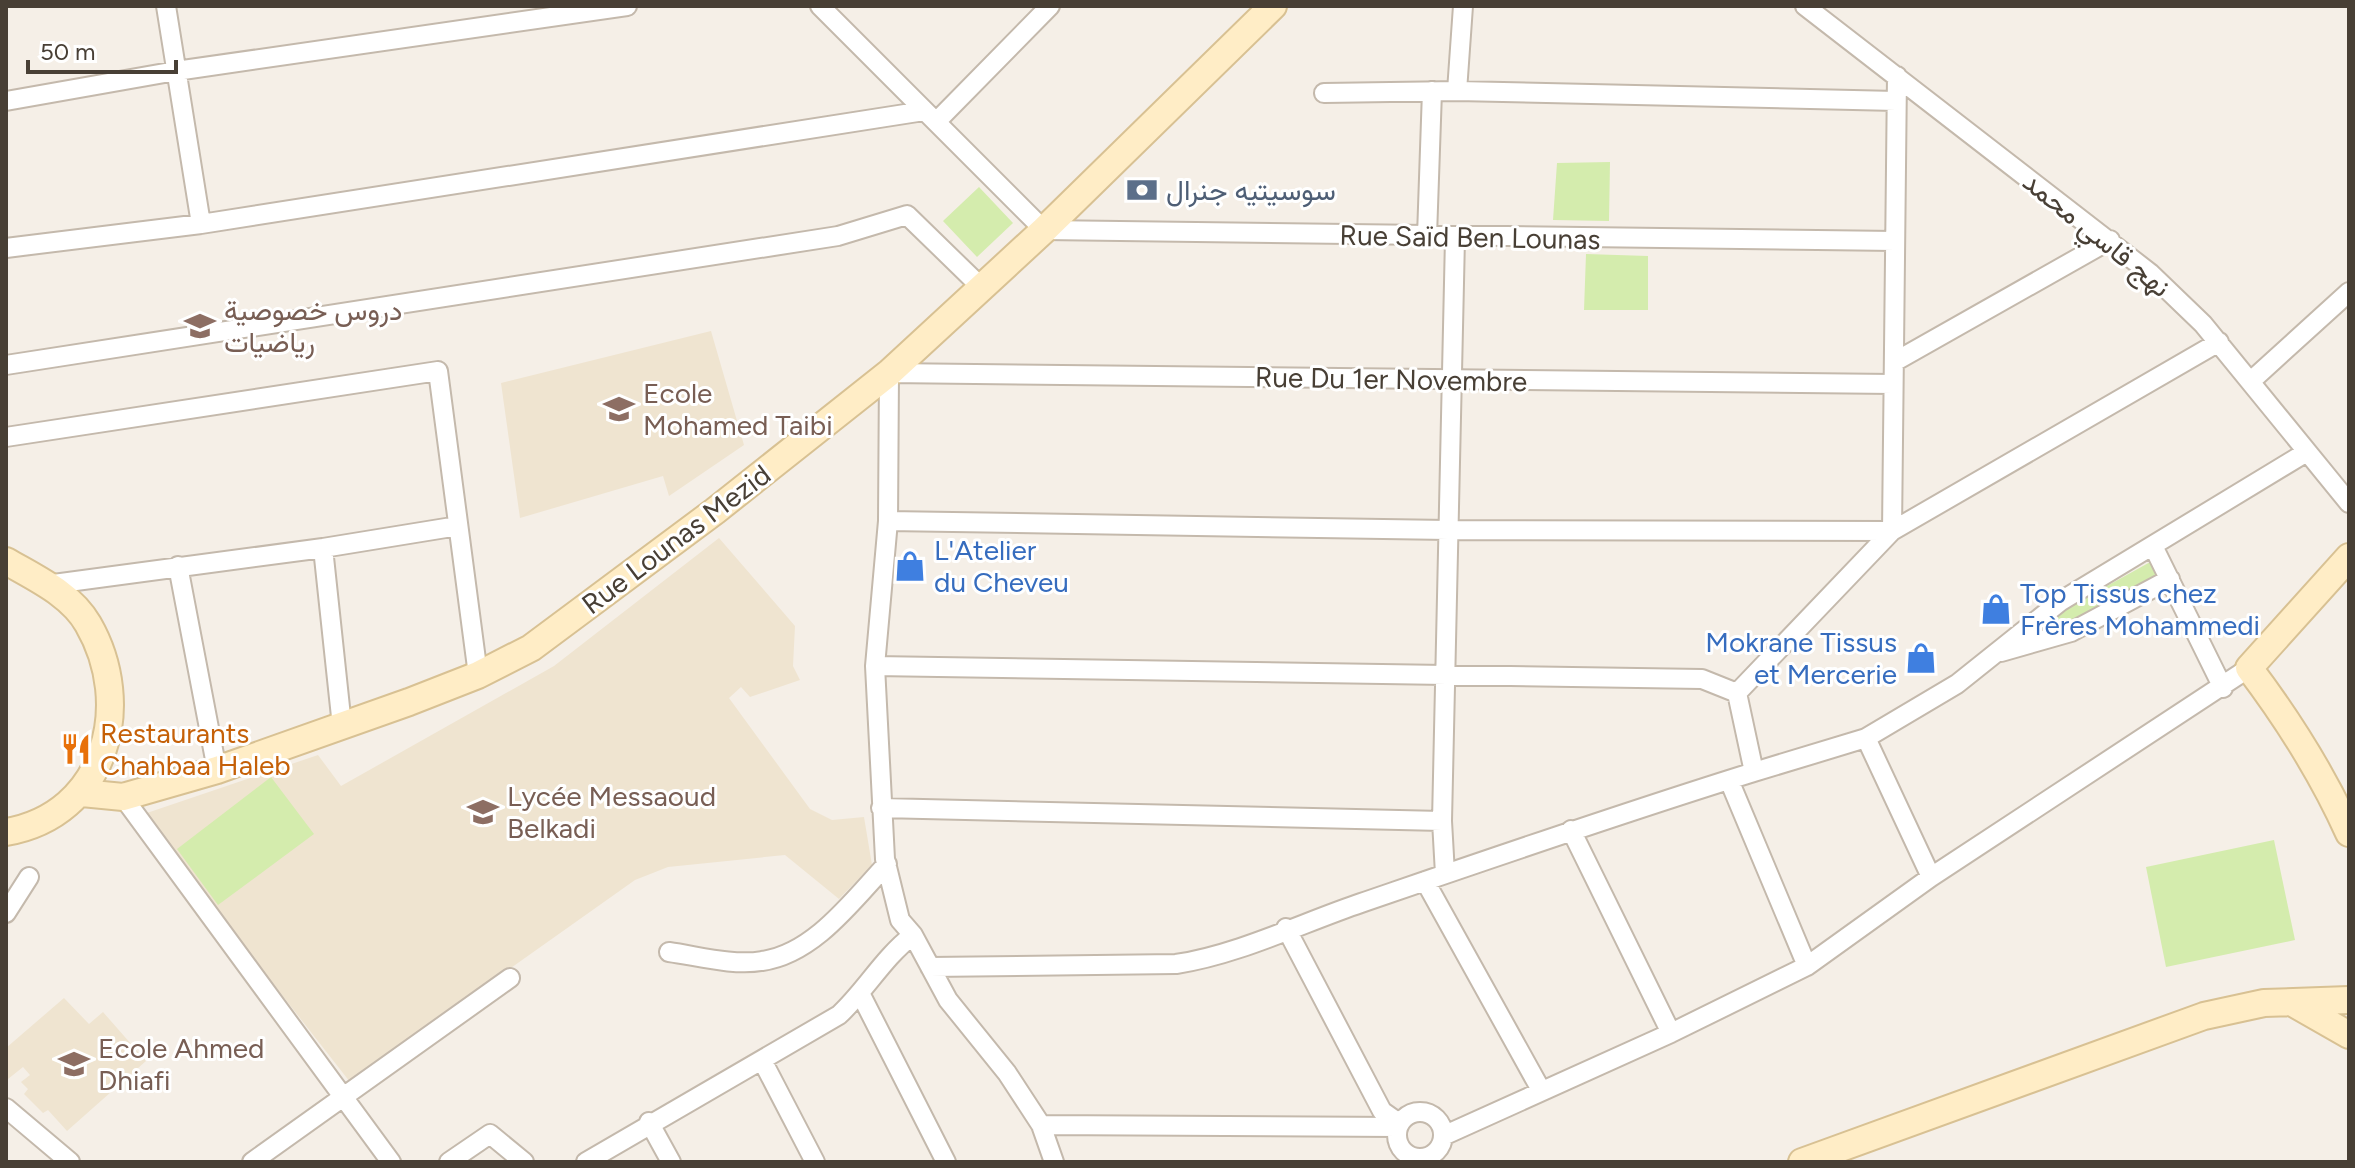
<svg xmlns="http://www.w3.org/2000/svg" width="2355" height="1168" font-family="Figtree,Vazirmatn,sans-serif">
	<rect width="100%" height="100%" fill="#f5efe7"/>
	<path fill="#efe4d0" d="M711,331L744,445L669,496L663,476L520,518L501,383Z
		M719,538L795,626L793,666L800,680L750,697L741,687L729,698L810,809L832,820L864,817L872,865L839,899L785,855L668,867L635,880L350,1082L141,815L318,755L341,786L554,666Z
		M64,998L89,1024L103,1012L146,1061L67,1131L48,1110L43,1113L24,1094L28,1089L21,1082L30,1075L23,1067L8,1079L6,1076V1048Z"/>
	<path fill="#d4ecad" d="M1610,162L1609,221L1553,220L1557,163Z
		M979,187L1013,223L977,257L943,221Z
		M1586,254L1648,256V310H1584Z
		M2152,561L2159,575L2074,623L2036,633L2060,612Z
		M271,777L314,834L218,905L177,849Z
		M2274,840L2295,940L2166,967L2146,867Z"/>
	<g fill="none" stroke-linecap="round" stroke-linejoin="round">
		<defs>
			<path id="street" d="M166,6L201,224
				M820,6L1044,230L1895,241
				M1805,6L2150,273L2203,324L2349,503
				M1457,91L1463,6
				M1324,93L1457,91L1896,101
				M6,101L176,71L627,6
				M938,120L1050,6
				M1427,236L1432,91
				M6,248L201,224L924,111
				M1896,361L2110,240
				M6,365L838,236L907,215L980,286
				M2251,381L2349,292
				M6,437L438,371L478,675
				M888,521L1448,530L1892,531L2219,342
				M2153,546L2223,688
				M323,548L342,726
				M178,566L217,770
				M46,585L323,548L458,526
				M2001,652L2071,632L2170,579
				M875,666L1702,679L1737,693L1754,772C1622,813 1492,858 1361,903C1302,923 1237,955 1176,964L930,967
				M1737,693L1892,531L1897,76
				M1866,738L1931,877
				M1754,772L1866,738L1957,684L2061,601L2305,453
				M1729,780L1807,966
				M123,797L391,1162
				M881,808L1442,821
				M1571,830L1671,1033
				M1445,874L1442,821L1455,238
				M1425,881L1541,1090
				M6,913L29,877
				M1286,928L1382,1111L1399,1123
				M669,952C698,956 733,966 762,961C814,954 853,900 887,864
				M861,995L946,1162
				M763,1062L815,1162
				M6,1108L70,1162
				M1397 1135a23 23 0 1 1 46 0a23 23 0 1 1-46 0Z
				M649,1122L671,1162
				M1041,1125L1054,1162
				M1398,1127L1041,1125L1007,1073L948,1000L913,935L900,920L885,859L875,666L888,521L889,373L1893,384
				M1443,1136L1671,1033L1807,966L1931,877L2249,668
				M252,1162L510,978
				M449,1162L490,1134L524,1162
				M586,1162L839,1015C866,990 883,958 913,935"/>
			<path id="secondary" d="M2349,557L2249,668C2289,721 2322,773 2349,833
				M6,561C35,578 71,594 88,624C135,705 106,815 6,832
				M82,793L123,797L217,770L409,702L478,675L531,648L715,511L889,373L1044,230L1273,6
				M2293,1003L2349,1035
				M1802,1162L2204,1016L2264,1003L2349,1000"/>
		</defs>
		<use href="#street" stroke="#c4b9ac" stroke-width="22"/>
		<use href="#secondary" stroke="#d8c193" stroke-width="30"/>
		<use href="#street" stroke="#fff" stroke-width="18"/>
		<use href="#secondary" stroke="#ffedc6" stroke-width="26"/>
	</g>
	<defs>
		<symbol id="bank-bare" viewBox="-9 -9 18 18"><path d="M-6-4H6V4H-6ZM0-2.3a2.3 2.3 0 1 0 0 4.6a2.3 2.3 0 1 0 0-4.6Z" fill="#5c6f8a" stroke="#fff" stroke-width="2.5" paint-order="stroke"/></symbol>
		<symbol id="school-bare" viewBox="-9 -9 18 18"><path d="M0-5L7-2L0 1L-7-2ZM-4 1L0 2.5L4 1V4Q0 6-4 4Z" fill="#8d6e63" stroke="#fff" stroke-width="2.5" paint-order="stroke"/></symbol>
		<symbol id="shop-bare" viewBox="-9 -9 18 18"><path d="M-5-2.5h2.3a2.7 3.5 0 0 1 5.4 0H5L5.5 6h-11ZM-1.5-2.5h3a1.5 2.3 0 0 0-3 0Z" fill="#3f7fe0" stroke="#fff" stroke-width="2.5" paint-order="stroke"/></symbol>
		<symbol id="restaurant-bare" viewBox="-9 -9 18 18"><path d="M-5-6h1v4h1v-4h1v4h1v-4h1v5L-1.5 .5V6h-2V.5L-5-1ZM5-6V6H3V1.5H1.5Q1.5-4 5-6Z" fill="#e8710a" stroke="#fff" stroke-width="2.5" paint-order="stroke"/></symbol>
	</defs>
	<g fill-rule="evenodd">
		<use href="#bank-bare" x="1120" y="168" width="44" height="44"/>
		<use href="#school-bare" x="178" y="304" width="44" height="44"/>
		<use href="#school-bare" x="597" y="387" width="44" height="44"/>
		<use href="#shop-bare" x="888" y="544" width="44" height="44"/>
		<use href="#shop-bare" x="1974" y="587" width="44" height="44"/>
		<use href="#shop-bare" x="1899" y="636" width="44" height="44"/>
		<use href="#restaurant-bare" x="54" y="727" width="44" height="44"/>
		<use href="#school-bare" x="461" y="790" width="44" height="44"/>
		<use href="#school-bare" x="52" y="1042" width="44" height="44"/>
	</g>
	<g text-anchor="middle" dominant-baseline="central" stroke-width="6" stroke-linejoin="round" paint-order="stroke">
		<g font-size="28" fill="#4e5e75" stroke="#fff" text-anchor="start">
			<text x="1166" y="190">سوسيتيه جنرال</text>
		</g>
		<g font-size="28" fill="#483f35" stroke="#fff">
			<text transform="translate(2097 234) rotate(39)">نهج قاسي محمد</text>
			<text transform="translate(1470 237) rotate(1)">Rue Saïd Ben Lounas</text>
			<text transform="translate(1391 379) rotate(1)">Rue Du 1er Novembre</text>
			<text transform="translate(676 539) rotate(-37)">Rue Lounas Mezid</text>
		</g>
		<g font-size="28" fill="#785e54" stroke="#fff" text-anchor="start">
			<text x="224" y="310">دروس خصوصية<tspan x="224" dy="32">رياضيات</tspan></text>
			<text x="643" y="393">Ecole<tspan x="643" dy="32">Mohamed Taibi</tspan></text>
			<text x="507" y="796">Lycée Messaoud<tspan x="507" dy="32">Belkadi</tspan></text>
			<text x="98" y="1048">Ecole Ahmed<tspan x="98" dy="32">Dhiafi</tspan></text>
		</g>
		<g font-size="28" fill="#366cbe" stroke="#fff" text-anchor="start">
			<text x="934" y="550">L'Atelier<tspan x="934" dy="32">du Cheveu</tspan></text>
			<text x="2020" y="593">Top Tissus chez<tspan x="2020" dy="32">Frères Mohammedi</tspan></text>
			<text x="1897" y="642" text-anchor="end">Mokrane Tissus<tspan x="1897" dy="32">et Mercerie</tspan></text>
		</g>
		<g font-size="28" fill="#c56008" stroke="#fff" text-anchor="start">
			<text x="100" y="733">Restaurants<tspan x="100" dy="32">Chahbaa Haleb</tspan></text>
		</g>
	</g>
	<rect width="2355" height="1168" fill="none" stroke="#483f35" stroke-width="16"/>
	<path d="M28 60v12h148v-12" fill="none" stroke="#483f35" stroke-width="4"/>
	<text x="40" y="60" font-size="24" fill="#483f35" stroke="#ffffff" stroke-width="6" paint-order="stroke">50 m</text>
</svg>
